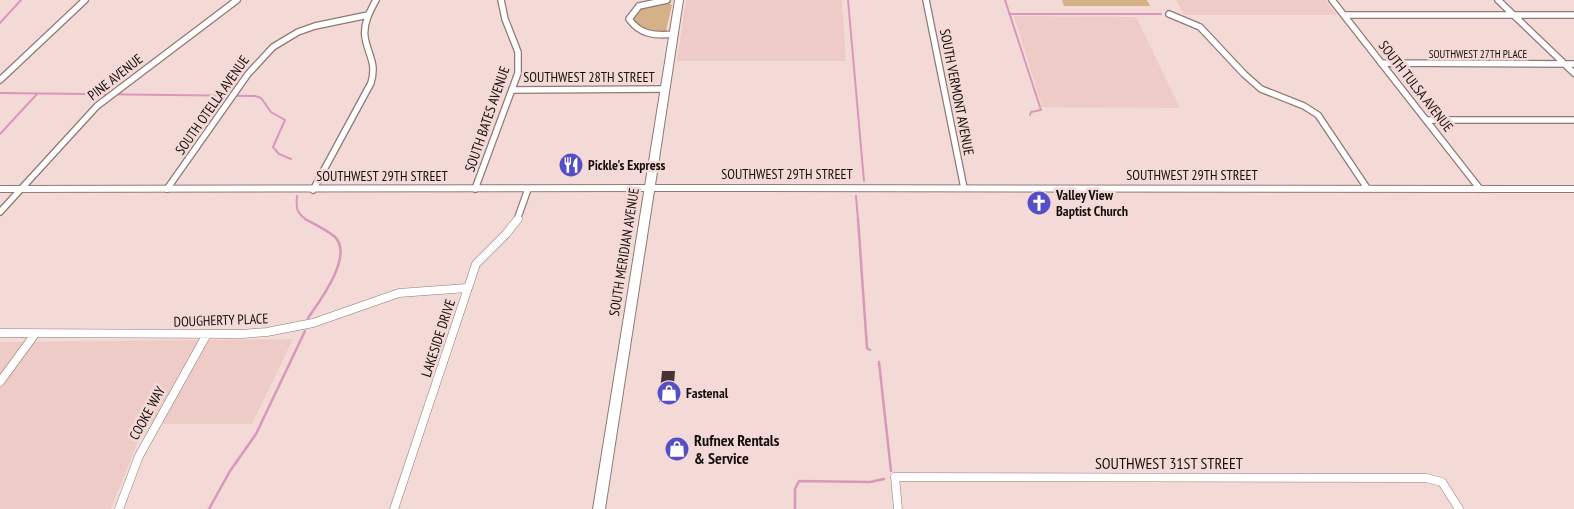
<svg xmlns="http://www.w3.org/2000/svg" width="1574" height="509" font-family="'PT Sans Narrow',sans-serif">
	<rect width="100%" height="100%" fill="#f4dad6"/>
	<path fill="#eecbc6" d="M686,0H842L846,61H677Z
		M1176,0H1325L1337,15H1184Z
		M1014,16L1136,17L1180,108L1042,107Z
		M293,339L252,424H145L111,509H0V342Z"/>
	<path fill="#d5b188" d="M1062,0H1147L1150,6H1064Z
		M667,2L672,5L666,31C655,34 642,30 634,21C637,5 653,5 667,2Z"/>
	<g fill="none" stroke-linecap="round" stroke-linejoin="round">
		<path stroke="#d898bd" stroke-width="2" d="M848,0L864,181
			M1005,0L1041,110L1031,112L1030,115
			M1009,14H1161
			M0,23L21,0
			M0,93L255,96L261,98L271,112L285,120L273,147L279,154L291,159
			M0,134L37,94
			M297,196C296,208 296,213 307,220
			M856,196L858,220"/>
		<path stroke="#d898bd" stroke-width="2.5" d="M305,219C314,224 327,230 335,237C354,256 319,302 308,318
			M858,219L867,348L870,350
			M879,362L891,471
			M209,509L230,471L256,434L305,331
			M795,509V489L799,481L870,482L884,479"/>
	</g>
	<path fill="#473236" d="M571,158H577L575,170H564L567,160Z
		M662,371H675L674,384H678L676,402H659Z"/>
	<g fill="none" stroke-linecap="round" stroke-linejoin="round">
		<defs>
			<path id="minor-far1" d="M667,0L639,6L629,19C640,35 656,36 674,34
				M926,0L964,188
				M1332,0L1480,189
				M1498,0L1574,73
				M1169,14L1200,27L1244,74L1261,89L1304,106L1318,115L1367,188
				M1344,15H1574
				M1381,63L1574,64
				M0,80L85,0
				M512,90L666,89
				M1427,120H1574
				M167,189L248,74L273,47L298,32L315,26L368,15
				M475,189L518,73V52L505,19L501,0
				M313,190L371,83C377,62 368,56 365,37C363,24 370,11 376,0
				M0,212L97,106L237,0
				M517,220L528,189"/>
			<path id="minor" d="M0,333L242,334L267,332L313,323L399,293L467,288
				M0,382L35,334
				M119,509L139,456L207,334
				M394,509L476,264L506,234L518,219
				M898,509L895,477L1426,478L1442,482L1459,509"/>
			<path id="tertiary" d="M650,185L654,188L650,191L0,192V186Z"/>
			<path id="secondary" d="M675,0H683L655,185L1574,186V192L654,191L605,509H593Z"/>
		</defs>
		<use href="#minor-far1" stroke="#907975" stroke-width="8"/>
		<use href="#minor" stroke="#907975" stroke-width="9"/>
		<use href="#tertiary" stroke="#907975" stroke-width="2"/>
		<use href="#secondary" stroke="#907975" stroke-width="2"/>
		<use href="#minor-far1" stroke="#fff" stroke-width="5.5"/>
		<use href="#minor" stroke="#fff" stroke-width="8"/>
		<use href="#tertiary" fill="#fff" fill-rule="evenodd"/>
		<use href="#secondary" fill="#fff" fill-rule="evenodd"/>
	</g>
	<defs>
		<symbol id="restaurant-disc" viewBox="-11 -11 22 22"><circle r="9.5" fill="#554fc7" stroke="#f4dad6"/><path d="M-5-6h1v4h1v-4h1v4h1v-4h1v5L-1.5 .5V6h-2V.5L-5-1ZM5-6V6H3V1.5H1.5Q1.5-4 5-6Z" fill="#fff"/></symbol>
		<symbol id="church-disc" viewBox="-11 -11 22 22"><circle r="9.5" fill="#554fc7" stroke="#f4dad6"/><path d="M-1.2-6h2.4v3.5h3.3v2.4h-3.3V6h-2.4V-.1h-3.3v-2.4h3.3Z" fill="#fff"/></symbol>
		<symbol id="shop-disc" viewBox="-11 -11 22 22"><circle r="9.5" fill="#554fc7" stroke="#f4dad6"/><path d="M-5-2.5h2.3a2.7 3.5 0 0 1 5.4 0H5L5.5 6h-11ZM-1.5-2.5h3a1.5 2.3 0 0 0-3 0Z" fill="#fff"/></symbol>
	</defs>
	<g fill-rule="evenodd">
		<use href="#restaurant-disc" x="557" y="151" width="28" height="28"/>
		<use href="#church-disc" x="1025" y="189" width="28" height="28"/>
		<use href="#shop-disc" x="655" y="379" width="28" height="28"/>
		<use href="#shop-disc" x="663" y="435" width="28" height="28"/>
	</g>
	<g text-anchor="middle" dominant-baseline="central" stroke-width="5" stroke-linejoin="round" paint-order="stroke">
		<g font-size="11" fill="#160e0d" stroke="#f4dad6">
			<text x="1478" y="54">SOUTHWEST 27TH PLACE</text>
		</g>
		<g font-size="14" fill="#160e0d" stroke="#f4dad6">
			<text transform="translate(115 77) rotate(-38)">PINE AVENUE</text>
			<text x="589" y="77">SOUTHWEST 28TH STREET</text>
			<text transform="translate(1416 86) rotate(52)">SOUTH TULSA AVENUE</text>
			<text transform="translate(957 92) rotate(79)">SOUTH VERMONT AVENUE</text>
			<text transform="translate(212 105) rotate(-55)">SOUTH OTELLA AVENUE</text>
			<text transform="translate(487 119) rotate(-71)">SOUTH BATES AVENUE</text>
			<text x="787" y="174">SOUTHWEST 29TH STREET</text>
			<text x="1192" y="175">SOUTHWEST 29TH STREET</text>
			<text x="382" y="176">SOUTHWEST 29TH STREET</text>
			<text transform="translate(624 252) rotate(-81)">SOUTH MERIDIAN AVENUE</text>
			<text transform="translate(221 320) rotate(-2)">DOUGHERTY PLACE</text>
			<text transform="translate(438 338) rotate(-72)">LAKESIDE DRIVE</text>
			<text transform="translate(147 413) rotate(-61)">COOKE WAY</text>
		</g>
		<g font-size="14" font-weight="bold" fill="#160e0d" stroke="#f4dad6" text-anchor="start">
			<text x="588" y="165">Pickle's Express</text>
			<text x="1056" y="195">Valley View<tspan x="1056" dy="16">Baptist Church</tspan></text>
			<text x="686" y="393">Fastenal</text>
		</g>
		<g font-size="16" font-weight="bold" fill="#160e0d" stroke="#f4dad6" text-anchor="start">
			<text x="694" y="440">Rufnex Rentals<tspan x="694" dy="18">&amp; Service</tspan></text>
		</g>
		<g font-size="16" fill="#160e0d" stroke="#f4dad6">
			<text x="1169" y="463">SOUTHWEST 31ST STREET</text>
		</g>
	</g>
</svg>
